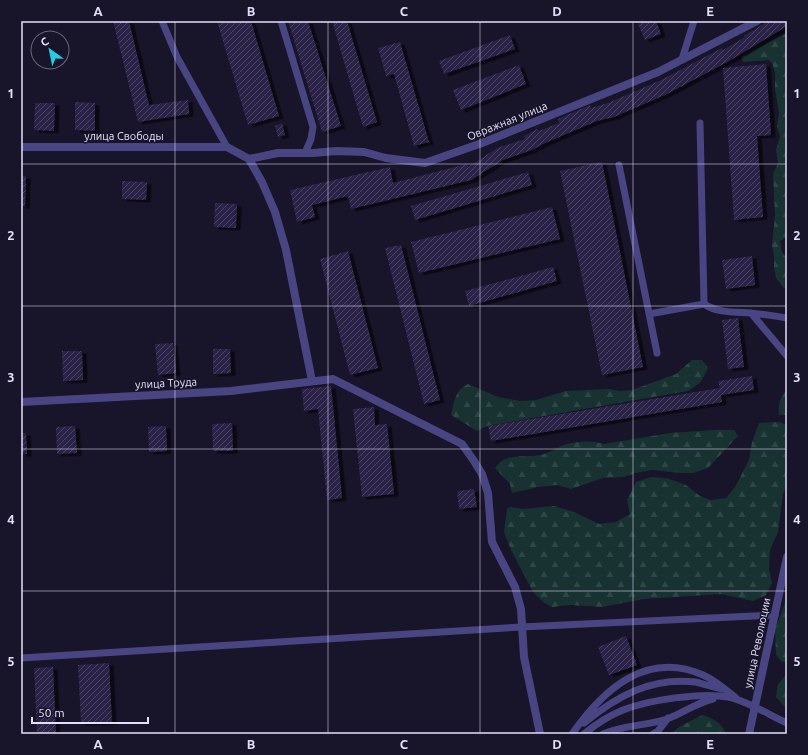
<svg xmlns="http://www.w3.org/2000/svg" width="808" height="755" font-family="Ubuntu,sans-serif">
	<defs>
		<pattern id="forest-firs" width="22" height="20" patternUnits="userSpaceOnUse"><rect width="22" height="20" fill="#183232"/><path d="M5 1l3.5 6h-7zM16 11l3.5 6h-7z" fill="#2e4646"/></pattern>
		<pattern id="building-hatch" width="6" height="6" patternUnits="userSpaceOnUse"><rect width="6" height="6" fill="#2b2347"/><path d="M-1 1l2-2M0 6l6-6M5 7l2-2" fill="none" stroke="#4a4362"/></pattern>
		<filter id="shadow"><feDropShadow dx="4.5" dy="2.5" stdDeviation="0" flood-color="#0009"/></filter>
	</defs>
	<rect width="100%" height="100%" fill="#181429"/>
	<path fill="url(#forest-firs)" d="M787,33V237L780,241L782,252L787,259V289L783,287L776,278L774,268V257L772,245L775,215L773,174L778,163L776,150L780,137L777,126L779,113L775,89V73L772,63L769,60L743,62L741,57Z
		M692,360H702L708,368L701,382L688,391L487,426L477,431L451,415C454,402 455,390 468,384L498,397L520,401L536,400L566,391L609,389L620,391L632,390L676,374Z
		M787,389V415H779C778,404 780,397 787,389Z
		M779,422L787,425V483L783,494L778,532L770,550L769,569L772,583L766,595L753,601L721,594L644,599L602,607L570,605L552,607L543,602L533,592L511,550L504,532L507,509L510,507L523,509L554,506L574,512L599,524L616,522L630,514L627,500L636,482L651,477L666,478L686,485L700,496L710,500L726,498L735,487L749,460L752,442L759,423Z
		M714,430H734L738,436L708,468L693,473H681L652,470L635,473L624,477L603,478L571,489L557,485L538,487L512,493L510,484L495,468C506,452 524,458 541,455C549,453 556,448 564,445C577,441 591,440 604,444L670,433Z
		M787,597V662H782L776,655L775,630Z
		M787,674V708L784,706L776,697L778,684Z
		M702,715C713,718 722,723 726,734H671L679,727Z"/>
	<path fill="url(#building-hatch)" filter="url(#shadow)" d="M113,21H129L149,105L188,100L189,114L138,122Z
		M217,21H251L279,116L248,125Z
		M288,21H308L341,126L322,132Z
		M332,21H347L377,122L363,127Z
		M644,21H656L661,34L645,40L638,24Z
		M768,21H787V26L729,61L667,94L614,117L597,121L545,143L532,150L503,160L471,180L351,209L348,196L312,205L315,217L297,222L290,190L390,167L393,183L467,164L468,167L497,148L525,139L524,136L537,129L539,131L559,123L558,119L590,105L591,108L608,103L661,80L722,48L723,50L745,37L744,36Z
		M510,35L515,49L444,74L439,61Z
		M400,42L429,142L414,146L394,74L386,76L378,48Z
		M766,64L771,135L757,136L763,217L734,220L723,68Z
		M519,65L526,84L461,110L453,90Z
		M75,102L95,103V131L75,130Z
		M35,103H55L54,131L34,130Z
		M282,123L285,135L278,137L275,126Z
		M602,162L643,367L602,375L560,171Z
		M528,172L532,185L415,220L411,206Z
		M21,176H26L25,206H21Z
		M122,181L147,182L146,200L122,199Z
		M215,203L237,204L236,228L214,227Z
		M552,207L560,239L419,273L411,242Z
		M401,245L440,400L424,404L385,248Z
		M348,251L378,368L350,375L320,259Z
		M752,256L755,285L726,289L722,260Z
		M553,267L557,281L469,306L465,291Z
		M738,318L744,367L728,369L722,320Z
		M173,343L176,373L158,375L155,344Z
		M213,349H230L231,373L213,374Z
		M62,351H82L83,380L63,381Z
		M752,376L754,390L721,395L722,402L491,441L488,426L720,388L718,381Z
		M331,386L342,498L327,500L318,409L304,411L302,389Z
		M374,407L375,425L387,424L394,494L362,497L353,409Z
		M232,423L233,451H213L212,424Z
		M75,426L77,453L57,454L56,427Z
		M166,426L167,451L149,452L148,427Z
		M21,433H26L27,454H21Z
		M474,489L477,507L459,509L457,491Z
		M626,636L637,665L609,675L598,647Z
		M109,663L112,722L81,723L78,665Z
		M53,667L56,734H37L34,668Z"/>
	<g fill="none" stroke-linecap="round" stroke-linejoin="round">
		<path stroke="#494582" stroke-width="7" d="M162,21L177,57L227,147
			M281,21L313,127L311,139L305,153
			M682,59L694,21
			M700,123L704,304C717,313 734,312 750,313C762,314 775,316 787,318
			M619,165L657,353
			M751,313L787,356
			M649,314L704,304
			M21,658L521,627L775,615
			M584,723C617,696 651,677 695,682C704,684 713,687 722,689
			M572,734C603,690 646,650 703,675C715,680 726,690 736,698
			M584,734C596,724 608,716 623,710C649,700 701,692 728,697C748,701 769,715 787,723
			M603,734C623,725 646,726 667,719C683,713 696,703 713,699
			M653,734L658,731L668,718"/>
		<path stroke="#494582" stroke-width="8" d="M21,147H227L249,159L262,182L275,212L286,250L312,381
			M249,159L278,153H313L336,151L364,152L386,158L425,163L482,143L658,72L757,21
			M21,402L231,391L333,379L462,444L474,461L482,474L488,493L492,542L515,587L521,609L524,657L540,734
			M749,734L787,557"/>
	</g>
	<path fill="none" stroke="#e4e0fb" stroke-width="1" stroke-opacity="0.55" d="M175,21V734M328,21V734M480,21V734M633,21V734M21,164H787M21,306H787M21,449H787M21,591H787"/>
	<g text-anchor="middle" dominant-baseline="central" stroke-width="3" stroke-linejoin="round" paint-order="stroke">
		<g font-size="11" fill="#e4e0fb" stroke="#181429">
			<text transform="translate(507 121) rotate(-22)">Овражная улица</text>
			<text x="124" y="136">улица Свободы</text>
			<text transform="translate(166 383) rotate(-3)">улица Труда</text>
			<text transform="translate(757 643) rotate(-78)">улица Революции</text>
		</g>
	</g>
	<rect width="808" height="755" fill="none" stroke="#181429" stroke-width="44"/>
	<g transform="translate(50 50) rotate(327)"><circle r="19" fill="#181429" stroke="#6a667d"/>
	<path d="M0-3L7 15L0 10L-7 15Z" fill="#25cae3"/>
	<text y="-6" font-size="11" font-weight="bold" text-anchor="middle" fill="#e4e0fb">С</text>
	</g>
	<path d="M32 717v6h116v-6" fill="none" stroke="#e4e0fb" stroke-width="2"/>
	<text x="38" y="717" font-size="12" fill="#e4e0fb" stroke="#181429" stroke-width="3" paint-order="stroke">50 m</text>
	<rect x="22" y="22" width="764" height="711" fill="none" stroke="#e4e0fb" stroke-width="1.5"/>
	<g font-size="13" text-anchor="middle" font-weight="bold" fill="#e4e0fb">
		<text x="98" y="16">A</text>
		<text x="251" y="16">B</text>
		<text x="404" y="16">C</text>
		<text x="557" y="16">D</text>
		<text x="710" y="16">E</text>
		<text x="11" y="98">1</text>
		<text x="797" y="98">1</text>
		<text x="11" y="240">2</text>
		<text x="797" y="240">2</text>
		<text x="11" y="382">3</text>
		<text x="797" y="382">3</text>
		<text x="11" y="524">4</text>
		<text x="797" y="524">4</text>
		<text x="11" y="666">5</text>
		<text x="797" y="666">5</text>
		<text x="98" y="749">A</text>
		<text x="251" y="749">B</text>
		<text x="404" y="749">C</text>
		<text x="557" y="749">D</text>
		<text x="710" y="749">E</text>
	</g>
</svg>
